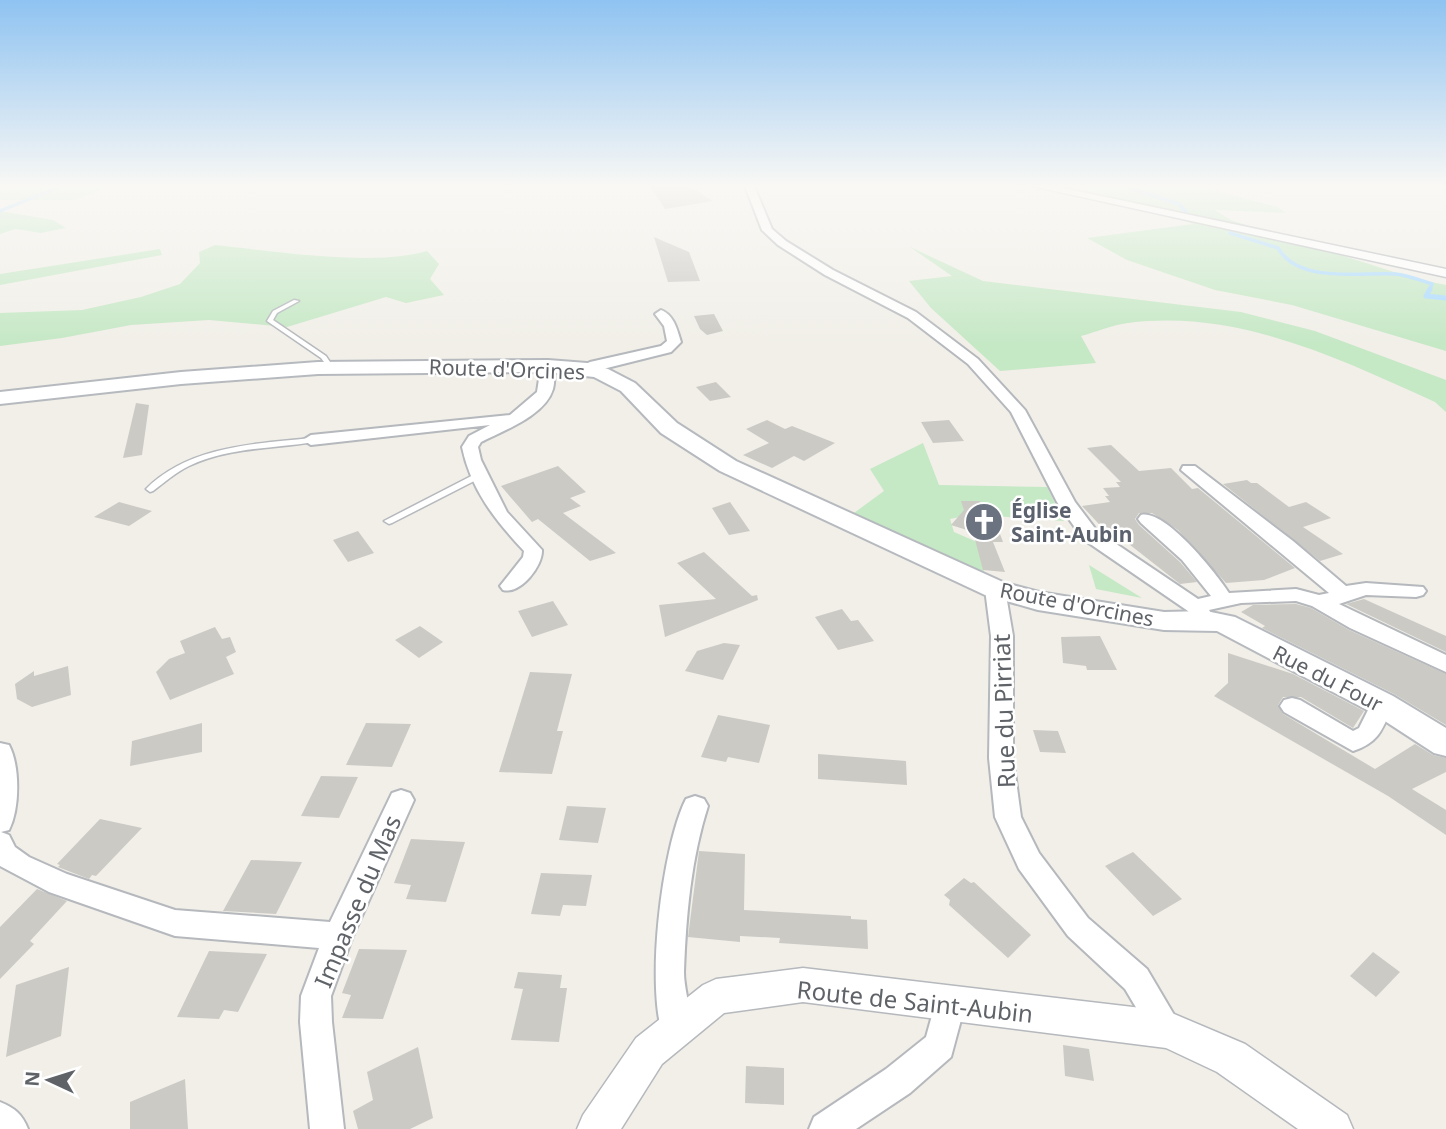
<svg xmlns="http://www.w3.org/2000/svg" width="1446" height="1129" font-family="'Noto Sans',sans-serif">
	<rect width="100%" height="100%" fill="#f1efe8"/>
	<path fill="#c5e8c5" d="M14,186H112L75,200H0V191Z
		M1076,186H1198L1278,207L1286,213L1215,210L1231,220L1416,279L1446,285V351L1292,305L1215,290L1127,260L1087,238L1193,224Z
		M0,211L53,220L66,228L41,233L16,229L0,234Z
		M215,245C274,251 372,267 427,251L439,264L430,279L444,295L406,303L386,297L287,327L209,320L131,325L62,338L0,346V313L82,310L141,297L180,284L200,263L199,252Z
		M910,247L983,281L1241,312L1315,331L1446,380V412L1435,402C1338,358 1237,309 1128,323C1112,325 1096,332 1081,336L1096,363L1000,371L931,308L909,281L952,276Z
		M160,249L162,255L0,285V274Z
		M923,443L939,485L1047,487L1064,521L994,516L991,510H983L979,501H962L966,510L960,517L950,519L954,532L977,542L984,572L854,513L884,491L870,469Z
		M1089,565L1142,598L1096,589Z"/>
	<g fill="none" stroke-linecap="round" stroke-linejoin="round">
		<path stroke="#aadaff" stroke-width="3.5" d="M1123,186L1179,204L1186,212
			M0,211L62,186
			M1230,233L1278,248C1299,284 1359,272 1395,274C1407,275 1420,280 1432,284L1429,291"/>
		<path stroke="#aadaff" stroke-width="5" d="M1430,289L1426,296L1446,298"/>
	</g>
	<path fill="#cccac5" d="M650,186H689L713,201L665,209Z
		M654,237L689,252L700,281L668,282Z
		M714,314L723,331L707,335L700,329L694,316Z
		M716,382L731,397L710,401L696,387Z
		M136,403L149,405L142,455L123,458Z
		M767,420L785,429L792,426L835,443L804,461L794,456L772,468L743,455L769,443L746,429Z
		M949,420L964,441L933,443L921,422Z
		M1111,445L1139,471L1171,468L1192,489L1198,488L1295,568L1264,580L1226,583L1178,530L1152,513H1139L1135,519L1139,525L1180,562L1197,582L1180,584L1125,541L1119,542L1111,537L1082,506L1110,502L1105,496H1109L1103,488L1120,487L1116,482H1121L1087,448Z
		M558,466L586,492L570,498L581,506L563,513L616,553L590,561L538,519L532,522L501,486Z
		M1247,480L1251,483H1257L1289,507L1306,502L1331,518L1303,527L1343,554L1320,561L1223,484Z
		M961,501H980L983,510H991L1003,542H993L1005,572L983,570L973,532L951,525L964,510Z
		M119,502L152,511L129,526L94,517Z
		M730,502L750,531L729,535L712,508Z
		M358,531L374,553L348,562L333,540Z
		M704,552L752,596L757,595L758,600L665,637L659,605L716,599L677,563Z
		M1364,599L1446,636V652L1346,604Z
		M553,601L568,625L532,637L518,611Z
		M1296,604L1311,608L1349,630L1446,674V725L1394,694L1262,628L1265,626L1241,612L1253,605Z
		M842,609L851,621L858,620L874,641L838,650L815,617Z
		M420,626L443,642L419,658L395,640Z
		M215,627L222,639L230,637L236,652L226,657L234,674L170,700L156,672L169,659L185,653L180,641Z
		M1100,636L1117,670H1087L1086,666L1063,663L1061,637Z
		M724,643L740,645L723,680L685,671L697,651Z
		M1228,653L1293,674L1364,711L1353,728L1301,697H1283L1278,705L1283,714L1375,769L1415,744L1433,755L1446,758V772L1412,789L1446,810V835L1388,796L1214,696L1228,683Z
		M68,666L71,695L32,707L17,699L15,684L34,671V676Z
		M530,672L572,674L557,731H563L552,774L499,772Z
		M718,715L770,725L759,763L728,757L726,762L701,757Z
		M202,723V752L130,766L132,741Z
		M366,723L411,724L392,767L346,765Z
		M1033,730L1058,731L1066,753L1040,752Z
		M818,754L906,761L907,785L818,779Z
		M321,776L358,777L339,818L301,816Z
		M567,806L606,808L598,843L559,840Z
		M100,819L142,828L96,876L92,875L89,879L58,867L60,865L57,864Z
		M411,839L465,842L446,902L406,899L411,885L394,883Z
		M699,851L745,854L744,910L851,916V919L867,920L868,949L779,943L780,938L740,936V942L688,937Z
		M1133,852L1182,899L1153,916L1105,866Z
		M251,860L302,862L276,914L223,911Z
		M541,873L592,875L586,906L563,905L560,916L531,914Z
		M964,878L971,883L974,882L1031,935L1008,958L949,905L950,900L944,895Z
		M37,889L67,901L30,941L34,944L0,979V927Z
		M359,949L407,950L383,1019L342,1018L351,995L342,993Z
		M209,951L267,954L238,1012L224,1010L219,1019L177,1017Z
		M1373,952L1400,972L1376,997L1350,976Z
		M69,967L61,1036L6,1057L16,985Z
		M518,972L562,975L560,988H567L559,1042L511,1040L523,989L514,988Z
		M1063,1045L1089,1049L1094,1081L1065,1076Z
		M418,1047L433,1118L410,1129H358L353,1111L373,1100L367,1072Z
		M746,1066L784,1068V1105L745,1103Z
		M185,1079L188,1129H130V1102Z"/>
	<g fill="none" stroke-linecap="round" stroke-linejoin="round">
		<defs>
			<path id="service" d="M294,300L299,301L277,313L273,320L326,356L330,362L326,369L321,368L324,362L321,358L267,321L273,311Z
				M311,438H314V442C272,449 229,447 189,466C176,472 165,482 153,491L150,492L146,489C189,446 254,444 311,438Z
				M481,471L485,474L484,476L392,523L389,524L384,521Z"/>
			<path id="minor" d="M745,186H754L772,229L786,241L833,270L916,312L978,359L1025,410L1075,502L1097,531L1198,599L1211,596L1182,560L1141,523L1138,519L1141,515C1165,509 1216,573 1229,593L1296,589L1319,595L1329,593L1181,470L1183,466H1195L1293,541L1346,586L1366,583L1423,587L1426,591L1423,595L1416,597L1366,595L1339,604L1446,655V672L1350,628L1312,606L1296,601L1241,603L1209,610L1216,620L1213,625H1199L1188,611L1083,539L1057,502L1011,412L968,364L908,318L825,275L778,245L762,230Z
				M661,310C674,315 677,329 681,342L671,352L587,373L582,372V366L590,362L661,346L667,341L664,326L655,314Z
				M548,362L555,366C554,373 555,382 553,389C545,416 504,430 481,442L478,447L481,460L507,512L542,550C543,566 520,595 503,590L500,586L523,557L524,551C495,520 471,490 462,447L469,436L490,425L311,445L303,440L311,435L510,415L537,392L541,366Z
				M995,583L1002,585L1005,589L1013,636V758L1021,817L1039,853L1088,918L1147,969L1183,1030L1178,1041L1167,1046L1156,1041L1125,989L1068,936L1019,869L995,817L989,758L991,636L985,589L988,585Z
				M1382,696L1390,698L1393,704C1383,728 1380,742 1353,751L1284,712L1280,706L1284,700L1292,698L1300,700L1353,731L1359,728L1374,698Z
				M0,743L9,745C20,766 20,808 9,830L1,832L9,835L15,847L29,857L67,874L175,910L330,922L392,793L401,790L410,793L414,800L353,936L331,996L332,1022L344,1129H310L300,1022L301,996L319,948L175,936L49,892L0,866Z
				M695,796L704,799L708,806C691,859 686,916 684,972C684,995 696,1019 687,1041L676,1046L665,1041C644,992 662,846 686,799Z
				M949,990L960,994L965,1005L951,1057L910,1093L856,1129H809L814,1117L886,1069L926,1037L938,994Z
				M0,1102C15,1108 22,1114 28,1129H0Z"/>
			<path id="tertiary" d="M1032,186H1054L1446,269V277Z
				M803,968L1167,1011L1245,1044L1347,1115L1353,1129H1298L1217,1072L1166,1048L803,1002L724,1013L662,1064L621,1129H577L583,1115L636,1038L703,985L716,979Z"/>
			<path id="secondary" d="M548,360L587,363L608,369L635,383L677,423L736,461L1005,583L1039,592L1164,612L1206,611L1235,617L1393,696L1446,728V756L1434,753L1371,712L1217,631L1164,630L1038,610L985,595L720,471L661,433L621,391L594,377L548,372L318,374L181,384L0,404V392L181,372L318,362Z"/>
		</defs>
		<use href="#service" stroke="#b5b8bc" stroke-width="3"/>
		<use href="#minor" stroke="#b5b8bc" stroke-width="4"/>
		<use href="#tertiary" stroke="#b5b8bc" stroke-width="3"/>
		<use href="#secondary" stroke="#b6babf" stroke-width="4"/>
		<use href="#service" fill="#fff" fill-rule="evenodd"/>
		<use href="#minor" fill="#fff" fill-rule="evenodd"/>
		<use href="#tertiary" fill="#fff" fill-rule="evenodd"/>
		<use href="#secondary" fill="#fff" fill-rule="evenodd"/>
	</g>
	<linearGradient id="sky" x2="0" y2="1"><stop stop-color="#8fc3f1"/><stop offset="0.54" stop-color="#f9f8f5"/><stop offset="1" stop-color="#f9f8f5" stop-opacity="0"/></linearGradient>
	<rect width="1446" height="344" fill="url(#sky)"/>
	<defs>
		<symbol id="church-disc" viewBox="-11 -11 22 22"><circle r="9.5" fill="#6b7280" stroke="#fff"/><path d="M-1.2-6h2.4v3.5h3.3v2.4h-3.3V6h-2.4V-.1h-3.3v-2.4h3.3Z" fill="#fff"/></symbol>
	</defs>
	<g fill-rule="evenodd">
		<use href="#church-disc" x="962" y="500" width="44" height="44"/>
	</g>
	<g text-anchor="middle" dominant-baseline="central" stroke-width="5" stroke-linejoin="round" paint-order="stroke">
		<g font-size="21" fill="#5f6368" stroke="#fff">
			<text transform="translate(507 369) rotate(2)">Route d'Orcines</text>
			<text transform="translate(1077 604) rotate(11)">Route d'Orcines</text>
			<text transform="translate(1328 678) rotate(27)">Rue du Four</text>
		</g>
		<g font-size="21" font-weight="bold" fill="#5b616d" stroke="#fff" text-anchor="start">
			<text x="1011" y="510">Église<tspan x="1011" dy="24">Saint-Aubin</tspan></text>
		</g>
		<g font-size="24" fill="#5f6368" stroke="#fff">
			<text transform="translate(1003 711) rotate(-92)">Rue du Pirriat</text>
			<text transform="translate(357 901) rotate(-67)">Impasse du Mas</text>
			<text transform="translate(915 1001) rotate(6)">Route de Saint-Aubin</text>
		</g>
	</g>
	<g transform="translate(49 1080) rotate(274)" stroke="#ffffff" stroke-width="5" paint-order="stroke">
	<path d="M0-5L12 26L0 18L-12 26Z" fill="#5f6368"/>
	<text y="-10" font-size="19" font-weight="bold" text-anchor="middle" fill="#5f6368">N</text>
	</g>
</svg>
